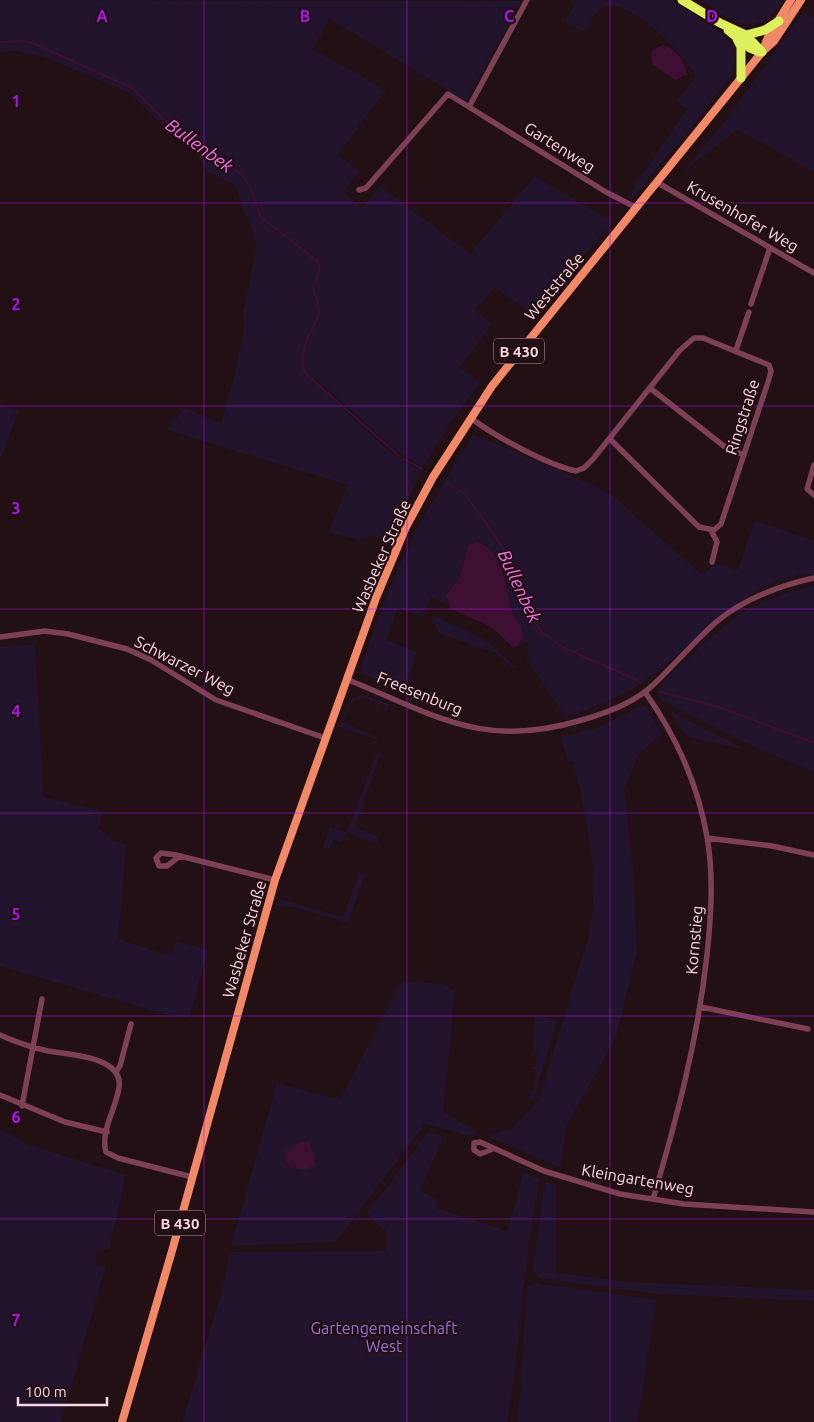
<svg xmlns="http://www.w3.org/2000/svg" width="814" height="1422" font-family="Ubuntu,sans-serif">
	<rect width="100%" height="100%" fill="#231014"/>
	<path fill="#22142c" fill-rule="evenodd" d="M0,0L521,1L466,101L330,19L312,49L386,90L338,155L359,171L343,192L362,208L380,186L470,254L535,176L612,222L534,316L495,287L475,310L492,325L459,368L480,383L451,422L422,468L393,449L315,378L312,380L391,453L421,471L388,542L370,535L360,540L328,532L348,485L167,430L185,408L221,423L234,378L244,329L243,313L257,245L235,185L206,171L192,145L156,119L130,93L48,58L17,51L0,52Z
		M577,0H674L725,37L732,46L736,55L732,74L680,143L659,164L632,200L627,197L687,109L676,102L696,76C685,55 633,0 606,6C596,10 589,23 583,32L565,21Z
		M702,0H783C757,40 733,23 702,0Z
		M803,12L814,19V172L737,129L681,174L727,119Z
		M0,405L19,410L0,460Z
		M473,434L590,484L613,496L703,576L715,563L738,570L755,521L814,541V573C742,580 704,637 650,677C625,696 595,707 565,717L527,660L529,641L518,646C519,643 522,638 522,635C523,626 515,619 512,611C504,586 505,552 478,541L468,546L461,574L446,595L449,605L431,597L423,617L398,608L386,640L417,652L402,693L364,674L362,671V662L393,580L416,530Z
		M814,586V772L745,742L661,700L657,695C660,681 676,670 686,660C730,619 754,599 814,586Z
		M430,614L484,639L516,667L513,668L496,653L440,634Z
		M35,644L43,797L102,811L99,829L113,840L126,845L118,939L170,956L177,941L208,950L189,1018L175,1017L0,966V647Z
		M362,694L390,704L388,710H384L386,706L380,704L378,708L376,707L378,703L372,701L370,705L368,704L370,700L364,697L362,701L355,699L349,707H347L351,700Z
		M646,706L663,736H660L639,754L624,789L633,870L637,952L616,1037L567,1125L560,1167L489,1137L490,1134L510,1130L539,1100L588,938C601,880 587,819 573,762H568L561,737L601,727L635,708Z
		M346,708L348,709L343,719L345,723L378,738L377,740L339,727Z
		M669,710L744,749L687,737Z
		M376,755H380L355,827L379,837L377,844L347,832L342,842L333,839L329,849L323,847L330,827L347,832Z
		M359,873L365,875L348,923L294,907L277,906L279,899L343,917Z
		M402,981L443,984L455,992L443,1112L478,1132L470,1136L425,1124L336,1242L231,1246L277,1083L340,1100ZM300,1142L311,1144L316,1161L293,1148Z
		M535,1016L557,1020L534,1098L530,1101L528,1099L529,1091H534L536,1070L531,1069V1067H536L537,1053L533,1052Z
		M0,1129L29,1145L126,1175L109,1249L95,1250L97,1266H106L61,1422H0Z
		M428,1132L443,1137L420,1191L438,1200L436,1208L507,1231L524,1172L540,1179C523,1260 521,1341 507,1422H182L223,1287L229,1252L386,1251V1231L367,1214Z
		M545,1182L556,1185V1273L631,1282L814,1290V1301L656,1294L540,1278L533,1271Z
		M536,1283L657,1300L637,1422H518L527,1287Z"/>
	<path fill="#3e0f32" d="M663,45C675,49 686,61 687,74L675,80L652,64L651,53L654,49Z
		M477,541C505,552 504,586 512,611C515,619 523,626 523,635C522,638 519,643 518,646L513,647L491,627L451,609L446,596L461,574L468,546Z
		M309,1141L315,1157V1165L306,1170L291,1168L285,1159L286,1151L300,1142Z"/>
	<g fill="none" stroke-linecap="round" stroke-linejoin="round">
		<path stroke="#3e0f32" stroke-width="2" d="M0,42L25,41L35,44L132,88L165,121L205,145L242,175L250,187L261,217L317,261L320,267L313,288L320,312C313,329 296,354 305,373L399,456
			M404,459L422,469
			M447,483L465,494L511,559L526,606L541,631L562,647L637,680
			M661,692L722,708L814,743"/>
		<path stroke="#7d4055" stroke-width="5.5" d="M527,0L469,107L606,192L637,208
			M658,183L814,273
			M359,190L366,188L448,94L469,107
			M751,304L770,248
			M736,350L749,312
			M650,388L725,447L744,455
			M471,418C494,436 548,465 576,471L584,468L593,459L680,350L694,338H703L769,365L771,371L769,379L721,524L714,530L699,527L610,439
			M814,465L807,489L814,495
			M711,530L717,542L712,562
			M0,637L45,631L68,634L127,649L151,660L216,700L325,738
			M346,679C436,715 482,750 582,720C607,713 634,703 653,685C674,665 693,643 715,623C743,599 778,586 814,578
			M645,692C676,736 698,784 707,837C714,876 711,916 707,955C698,1038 677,1118 653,1199
			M707,838L772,846L814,855
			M180,856L167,866H159L156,858L161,853L176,855L275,880
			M701,1007L808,1029
			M0,1035C15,1042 31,1047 48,1051C69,1055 124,1056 119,1088C116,1108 100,1132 106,1152L118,1158L192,1177
			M116,1072L120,1066L131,1024
			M0,1095L65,1122L107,1132
			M22,1106L42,999
			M493,1149L480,1154L474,1150V1143L480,1142L544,1171L620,1194L684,1204L814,1212"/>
		<path stroke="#f18868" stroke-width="8" d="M763,50L768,37L791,0
			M122,1422L172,1251L275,880L376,598L406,527L433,477L492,386L762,52L774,41L801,0"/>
		<path stroke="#dcf05d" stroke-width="9" d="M682,0L720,23L746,35L762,52
			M728,30L750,48L760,52
			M746,35L765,30L779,21
			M737,39L741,47V78"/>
	</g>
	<path fill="none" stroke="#ab16e8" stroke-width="1" stroke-opacity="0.55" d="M204,0V1422M407,0V1422M610,0V1422M0,203H814M0,406H814M0,609H814M0,813H814M0,1016H814M0,1219H814"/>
	<g text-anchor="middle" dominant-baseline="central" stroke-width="4.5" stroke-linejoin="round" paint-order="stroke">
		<g fill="#231014" stroke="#ba9ba3" stroke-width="1">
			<rect x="494" y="338.5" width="50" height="25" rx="4"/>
			<rect x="155" y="1210.5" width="50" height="25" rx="4"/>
		</g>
		<g font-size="15" font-weight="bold" fill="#fbd6e0">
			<text x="519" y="351">B 430</text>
			<text x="180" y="1223">B 430</text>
		</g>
		<g font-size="16" fill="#fbd6e0" stroke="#231014">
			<text transform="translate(560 147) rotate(32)">Gartenweg</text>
			<text transform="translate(743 216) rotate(30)">Krusenhofer Weg</text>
			<text transform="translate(554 286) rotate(-50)">Weststraße</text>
			<text transform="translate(742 417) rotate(-72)">Ringstraße</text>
			<text transform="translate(381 556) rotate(-66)">Wasbeker Straße</text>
			<text transform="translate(185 665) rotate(27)">Schwarzer Weg</text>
			<text transform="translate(420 693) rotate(22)">Freesenburg</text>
			<text transform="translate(244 939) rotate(-74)">Wasbeker Straße</text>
			<text transform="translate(694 940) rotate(-85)">Kornstieg</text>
			<text transform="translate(638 1179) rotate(10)">Kleingartenweg</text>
		</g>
		<g font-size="16" fill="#9670d7" stroke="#231014">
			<text x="384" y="1328">Gartengemeinschaft<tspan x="384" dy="18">West</tspan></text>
		</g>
		<g font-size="18" font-style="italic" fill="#f16ee7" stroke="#231014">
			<text transform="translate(200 145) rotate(36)">Bullenbek</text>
			<text transform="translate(520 586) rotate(65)">Bullenbek</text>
		</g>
	</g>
	<g font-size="16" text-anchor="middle" font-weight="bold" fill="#ab16e8" stroke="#231014" stroke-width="4.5" stroke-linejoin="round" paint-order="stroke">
		<text x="102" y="22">A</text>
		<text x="305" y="22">B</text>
		<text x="509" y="22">C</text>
		<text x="712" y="22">D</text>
		<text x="16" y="107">1</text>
		<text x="16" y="310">2</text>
		<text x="16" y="514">3</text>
		<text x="16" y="717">4</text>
		<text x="16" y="920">5</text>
		<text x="16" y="1123">6</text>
		<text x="16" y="1326">7</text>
	</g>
	<path d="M18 1397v8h89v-8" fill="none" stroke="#fbd6e0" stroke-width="2.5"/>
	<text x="25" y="1397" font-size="15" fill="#fbd6e0" stroke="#231014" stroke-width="4" paint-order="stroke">100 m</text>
</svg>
